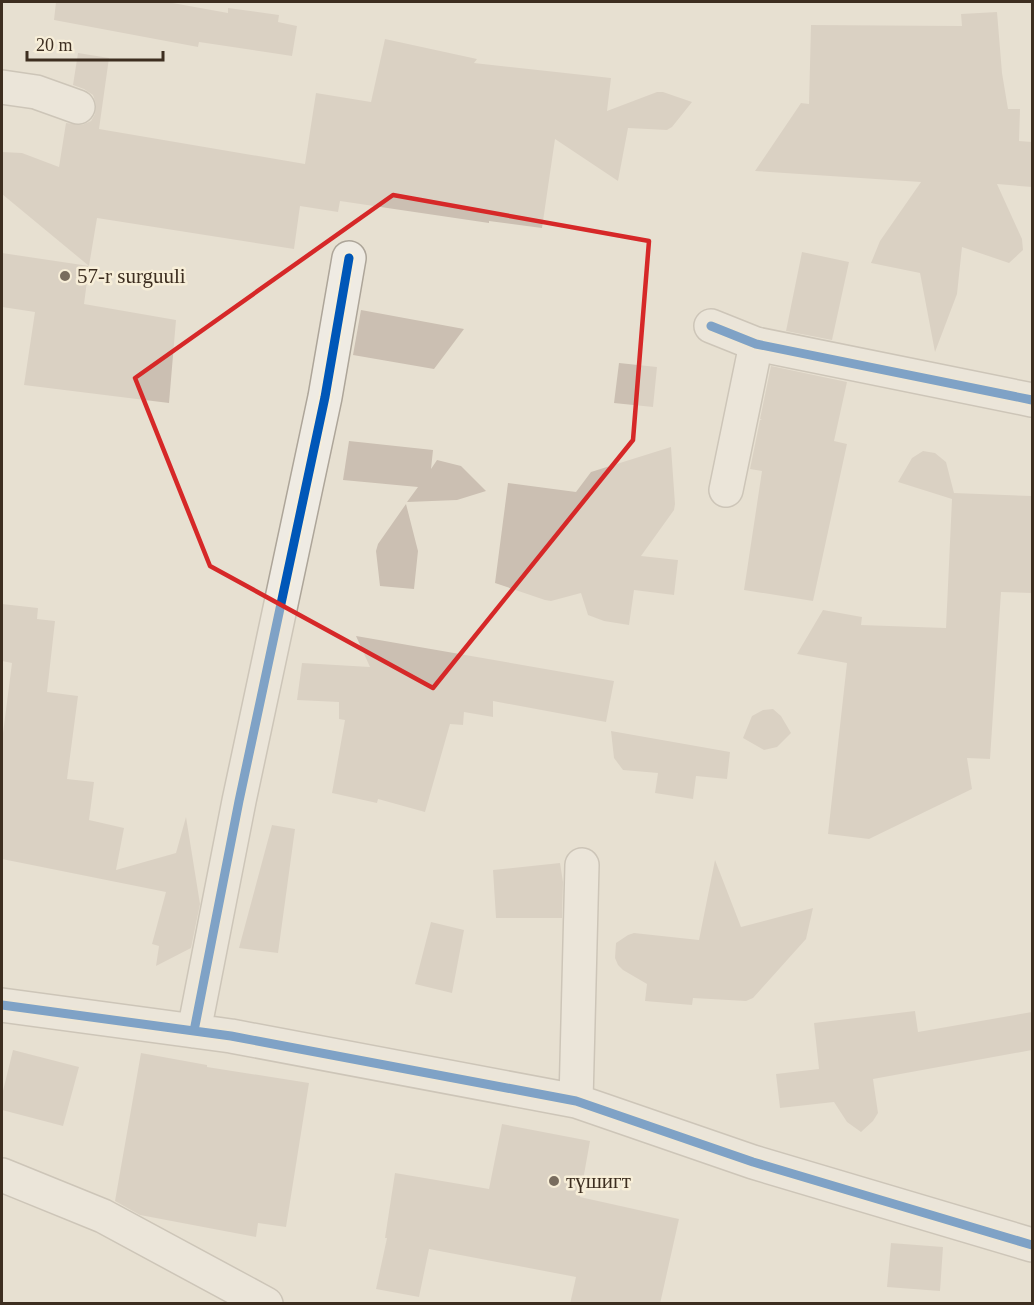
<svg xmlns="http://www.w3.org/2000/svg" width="1034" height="1305" font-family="Georgia,serif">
	<rect width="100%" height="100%" fill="#e7e0d1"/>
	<path fill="#cbbfb2" d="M56,2H167L228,13V8L279,15L278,22L297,26L292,56L199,42L198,47L54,20Z
		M997,12L1002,73L1008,109H1020L1019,141L1032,142V187L997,184L1022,239L1023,250L1009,263L962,247L957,294L935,352L920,273L871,263L880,241L921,182L755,171L801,103L809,104L811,25L962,26L961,14Z
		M385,39L477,59L474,63L611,78L607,111L657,92H663L692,102L672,127L667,130L628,128L618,181L555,139L542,228L489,221V223L340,201L338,212L300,206L294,249L97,218L89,266L2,194V152L22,153L59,167L66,123L82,125L91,121L95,114L96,104L93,95L84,89L73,85L78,53L109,58L99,129L305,164L316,93L371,102Z
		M802,252L849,262L832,340L786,331Z
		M2,253L89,266L84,304L176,320L169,403L24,385L35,312L2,307Z
		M361,310L464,329L434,369L353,355Z
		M619,363L657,367L653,407L614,403Z
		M771,366L847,382L834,441L847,444L813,601L744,590L762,471L750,469L760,420L762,419H760Z
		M349,441L433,450L431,469L437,460L461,466L486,491L457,500L407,502L418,487L343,480Z
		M671,447L675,504L674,510L641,556L678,560L674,595L634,590L629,625L604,621L588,615L581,593L551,601L545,600L495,583L508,483L576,492L591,472Z
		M923,451L935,453L946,462L954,493L1032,496V593L1001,592L990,759L967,758L972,789L869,839L828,834L847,663L797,654L823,610L862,617L861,625L946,628L952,499L898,482L912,458Z
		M406,504L418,551L414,589L380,586L376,551L378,544Z
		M2,604L38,608L37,619L55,621L47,692L78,696L67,779L94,782L89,820L124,828L116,870L176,853L186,817L200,904L191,948L156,966L159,946L152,944L166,892L2,859V741L12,663L2,661Z
		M356,636L614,681L606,722L493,701V717L464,712L463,725L450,724L425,812L378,799L377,803L332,793L345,720L339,719V702L297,700L302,663L370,667Z
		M773,709L781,716L791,733L777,747L764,750L743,738L752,716L763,710Z
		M611,731L730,752L727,779L696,776L693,799L655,793L658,773L623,770L614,758Z
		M272,825L295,829L278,953L239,948Z
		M715,860L741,927L813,908L806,939L753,998L746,1001L693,998L692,1005L645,1001L647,984L623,970L618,965L615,958L616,943L628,935L634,933L699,940Z
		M560,863L563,882L562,918H496L493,870Z
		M431,922L464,930L452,993L415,984Z
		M915,1011L918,1032L1032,1012V1050L873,1079L878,1113L873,1121L861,1132L847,1122L834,1102L780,1108L776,1074L819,1069L814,1023Z
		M13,1050L79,1067L63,1126L2,1110V1095Z
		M141,1053L207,1065V1067L309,1083L286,1227L258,1223L256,1237L140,1215L115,1201Z
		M502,1124L590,1141L580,1197L679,1219L660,1304H570L576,1277L429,1249L419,1297L376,1289L387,1238H385L395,1173L489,1189Z
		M891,1243L943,1247L940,1291L887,1287Z"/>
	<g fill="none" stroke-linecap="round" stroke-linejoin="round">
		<defs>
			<path id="minor" d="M2,87L36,92L78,107
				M711,326L756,344L1032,400
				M726,490L756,344
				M2,1005L231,1036L576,1101L753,1162L1032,1245
				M194,1031L239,801L325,397L349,258
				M576,1101L582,865
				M2,1175L103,1216L266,1304"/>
		</defs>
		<use href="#minor" stroke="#ada599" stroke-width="36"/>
		<use href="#minor" stroke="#efebe3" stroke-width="33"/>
		<defs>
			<path id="cycleway" d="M711,326L756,344L1032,400
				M2,1005L231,1036L576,1101L753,1162L1032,1245
				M194,1031L239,801L325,397L349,258"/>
		</defs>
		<use href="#cycleway" stroke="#f7eed8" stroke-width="13"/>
		<use href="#cycleway" stroke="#0057b8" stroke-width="9"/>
	</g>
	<path d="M0 0H1034V1305H0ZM393,195L649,241L633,440L433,688L210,566L135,378Z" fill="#e7e0d1" fill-opacity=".55" fill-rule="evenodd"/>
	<path fill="none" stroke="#d62828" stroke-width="4.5" stroke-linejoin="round" d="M393,195L649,241L633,440L433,688L210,566L135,378Z"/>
	<g fill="#786c5e" stroke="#f7eed8" stroke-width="2">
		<circle cx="65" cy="276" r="6"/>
		<circle cx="554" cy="1181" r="6"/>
	</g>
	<g text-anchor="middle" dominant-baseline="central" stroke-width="5" stroke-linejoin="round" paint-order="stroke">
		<g font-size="21" fill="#3d2e20" stroke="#f7eed8" text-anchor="start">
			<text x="77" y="276">57-r surguuli</text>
			<text x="566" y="1181">түшигт</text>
		</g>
	</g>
	<rect width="1034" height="1305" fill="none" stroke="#3d2e20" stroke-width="6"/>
	<path d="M27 51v9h136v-9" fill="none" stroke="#3d2e20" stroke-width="3"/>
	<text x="36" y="51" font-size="18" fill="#3d2e20" stroke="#f7eed8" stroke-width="4.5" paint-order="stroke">20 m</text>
</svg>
